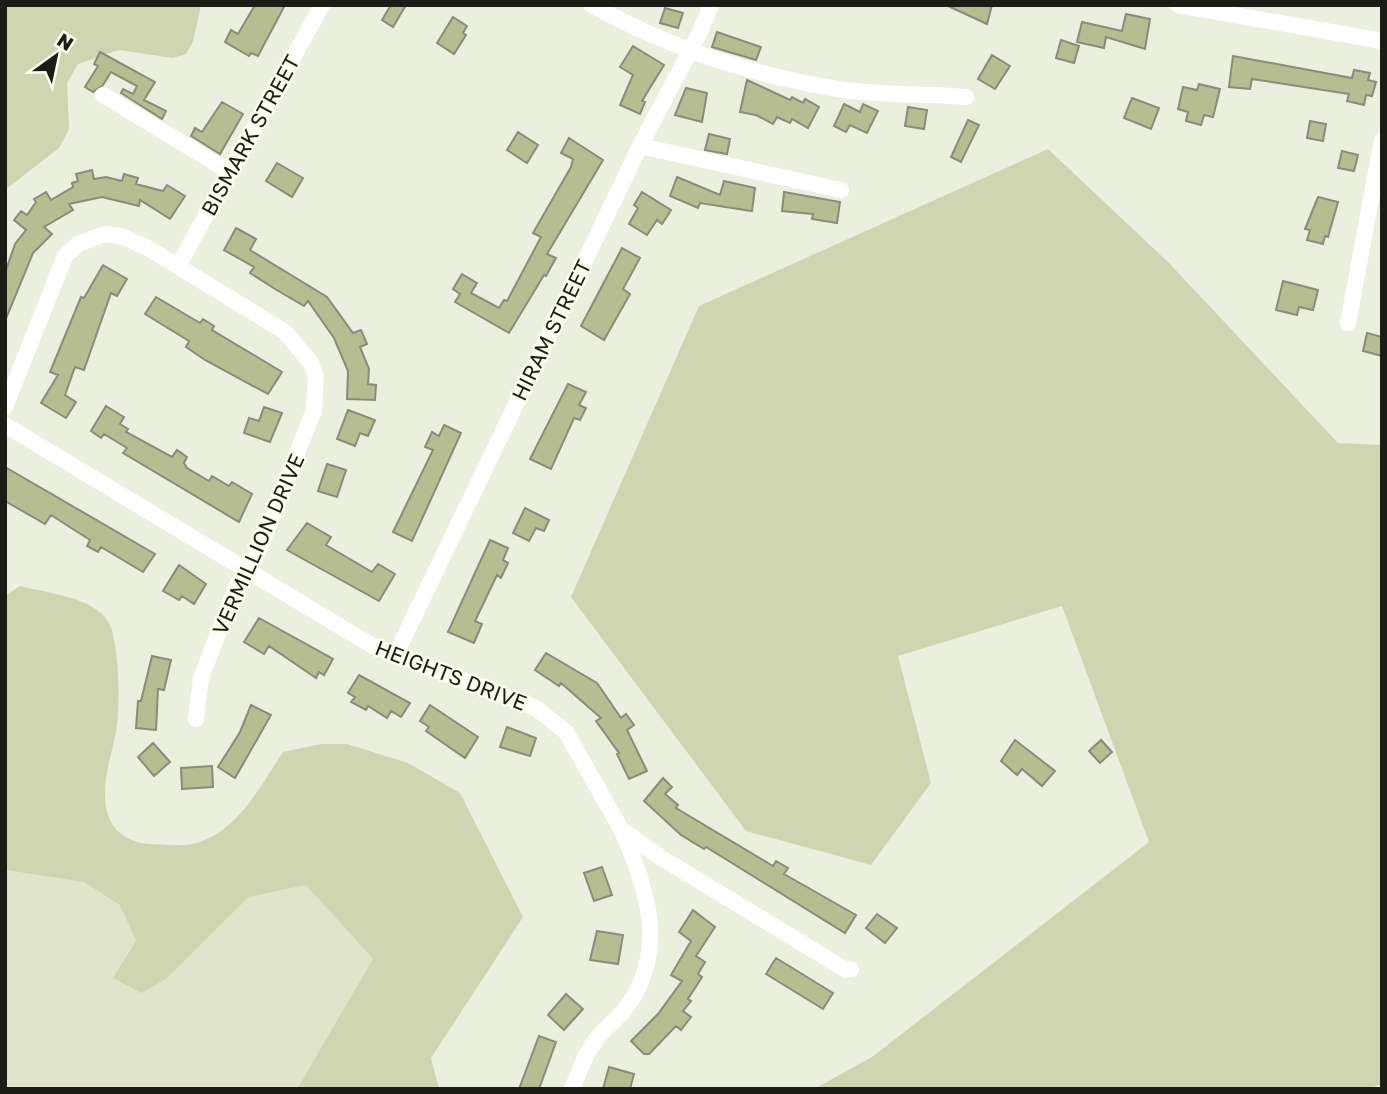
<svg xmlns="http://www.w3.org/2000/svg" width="1387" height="1094" font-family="'Golos Text',sans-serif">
	<rect width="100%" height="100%" fill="#ebefdd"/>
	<path fill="#dfe4ca" d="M5,870L84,882L120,904L136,941L166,979L249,897L306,885L373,959L297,1089H5Z"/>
	<path fill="#ced5b0" d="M5,5H201L193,42L186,54L173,58L119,50L78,64L67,83L69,129L59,148L5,190Z
		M1048,149L1169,263L1338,443L1382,445V1084L1368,1089H814L872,1057L1149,842L1062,606L898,656L931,783L871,865L746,831L571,597L699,306Z
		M20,586C46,593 86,596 105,617C113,626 114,641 116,652C119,674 120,716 115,737C107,771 90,824 134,841C144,845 160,844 171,845C228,850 256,793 283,752L321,744H347L408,763L460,793L523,917L431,1058L439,1089H297L373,959L306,885L249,897L166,979L141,993L113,978L136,941L120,905L84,882L5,870V596Z"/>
	<path fill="#b6be91" stroke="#898c7b" stroke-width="2" d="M255,5H285L258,56L251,53L249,56L225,42L231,30L238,34Z
		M391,5H406L393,27L382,20Z
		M946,5H992L987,24Z
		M665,8L683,13L678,28L660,23Z
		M1126,14L1150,19L1145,49L1106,37L1104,48L1077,42L1082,22L1122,31Z
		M453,17L467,26L463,33L466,35L454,54L437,43Z
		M717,32L761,47L756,60L712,47Z
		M1061,40L1079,46L1074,63L1056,58Z
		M633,46L664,65L642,101L645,102L640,114L620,105L633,75L620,67Z
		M100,52L155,82L144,100L166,111L162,119L121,93L123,89L133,94L137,86L111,72L103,85L93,92L85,87L98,66L94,64Z
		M992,55L1010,66L995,89L978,79Z
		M1233,56L1352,78L1354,70L1370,73L1368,80L1376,82L1372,96L1366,95L1364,105L1347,101L1349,94L1252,79L1250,89L1229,87Z
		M747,80L790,100L792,97L803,103L805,99L819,107L808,128L792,119L790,123L777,117L773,124L756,115L740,112Z
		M1199,84L1220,89L1213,117L1204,115L1201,125L1186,121L1188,112L1178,109L1183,87L1197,90Z
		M686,88L707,93L702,122L675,115Z
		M1132,98L1159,108L1151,129L1124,118Z
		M222,102L243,114L220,154L191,136L195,128L202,132Z
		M844,104L860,112L863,104L878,111L867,133L850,125L846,132L834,126Z
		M908,107L927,110L924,129L905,126Z
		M968,120L979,125L961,162L951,157Z
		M1310,121L1326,124L1323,141L1307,138Z
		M518,132L538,145L527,163L507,150Z
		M709,134L730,139L727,154L705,150Z
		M569,138L603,160L547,254L556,258L546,276L544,275L509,333L455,302L460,294L453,289L462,274L477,283L471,293L499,308L504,300L507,301L541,237L533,233L571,167L573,159L561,153Z
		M1342,151L1358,155L1354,171L1338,168Z
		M277,163L303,178L292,197L266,181Z
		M92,170L94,179L106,177L122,181L124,174L138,178L136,184L163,191L167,185L185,196L170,219L140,200L139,206L102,197L69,204L73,210L44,227L52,234L33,253L5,321V273L15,244L26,230L14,220L21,211L27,215L36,202L34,199L46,192L51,200L73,187L72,183L78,181L76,174Z
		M677,177L720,195L724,181L755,188L752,211L700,203L698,208L670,196Z
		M642,192L671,210L662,224L657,220L647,235L629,224L638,208L634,205Z
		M784,192L840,202L837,223L812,219L813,214L782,211Z
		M1318,197L1338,202L1328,237L1325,236L1323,244L1307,240L1310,230L1305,229Z
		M236,228L256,239L250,250L327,297L353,333L361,330L367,344L360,347L369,369L368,384L376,385L375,400L347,399L348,371L334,338L308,301L304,306L275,289L250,273L254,267L224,250Z
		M622,248L640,258L623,289L630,294L604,340L581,326Z
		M103,265L127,279L117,296L111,293L84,370L75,367L65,395L76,402L66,418L41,403L58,375L50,372L81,297L84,298Z
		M1283,281L1318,290L1313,310L1299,307L1297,315L1276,310Z
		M156,297L200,323L203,319L214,326L212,330L282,372L268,394L205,360L186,347L189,341L145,314Z
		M1367,333L1382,337V356L1363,351Z
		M568,384L586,392L579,405L586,408L580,420L574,418L551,469L530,459Z
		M106,406L124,417L120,424L128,429L126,432L172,457L177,450L187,457L184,463L187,468L209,481L212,476L229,486L232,482L252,494L239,522L123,453L127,448L104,434L101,438L91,431Z
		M264,407L282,413L270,442L244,433L249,418L259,421Z
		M348,410L375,420L368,436L360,433L355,446L337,439Z
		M444,425L461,433L412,541L393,532L433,450L425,447L432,432L439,436Z
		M327,464L346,470L337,497L318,491Z
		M5,467L155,554L143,572L101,547L98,552L87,546L90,540L51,515L45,524L5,501Z
		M525,508L549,520L544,531L536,528L529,541L513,533Z
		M307,523L331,537L326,545L372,572L378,564L395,574L379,601L287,550Z
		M490,540L508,548L503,560L508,563L501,578L497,575L475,621L482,624L474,643L448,632Z
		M179,565L206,584L194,604L182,596L179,600L163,591Z
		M259,618L333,659L324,675L319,672L316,678L269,646L264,654L244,642Z
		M546,653L597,683L621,718L626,714L634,725L627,730L647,771L629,779L617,754L619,753L596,721L601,718L561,683L559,686L535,670Z
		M152,656L171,660L164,690L158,689L156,730L136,728L138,701H141Z
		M359,675L410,703L401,717L391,711L387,718L368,706L366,710L351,702L355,697L348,693Z
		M251,705L271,715L235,778L218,767L240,732Z
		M430,705L478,737L465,758L426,731L429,727L420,721Z
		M507,727L536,738L530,756L500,747Z
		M1015,740L1055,771L1042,786L1022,769L1017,775L1001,761Z
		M1101,740L1112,752L1100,763L1089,751Z
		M153,743L170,762L154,776L138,757Z
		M212,766L213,787L182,789L181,768Z
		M663,778L672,787L665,794L678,805L676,808L773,866L776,861L788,868L784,874L856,915L845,933L706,847L704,849L681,835L644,801Z
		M602,867L612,895L594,901L584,873Z
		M693,910L715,927L696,956L705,962L698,974L702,977L688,999L691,1001L683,1011L691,1017L681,1030L676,1026L649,1054H644L631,1041L658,1014L682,981L671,975L691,941L679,932Z
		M877,914L897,928L885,943L866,928Z
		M597,931L623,935L618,964L590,960Z
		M776,958L833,993L823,1009L766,974Z
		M566,994L583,1009L564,1030L548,1015Z
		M539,1036L556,1042L539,1089H519Z
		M609,1067L634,1074L630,1089H603Z"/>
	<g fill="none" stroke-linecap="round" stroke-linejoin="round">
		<path stroke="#fff" stroke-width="16" d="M592,5C669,48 751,75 838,89C880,96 924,93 966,97
			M1178,5L1382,41
			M103,95L230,172
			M640,146L841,190
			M178,266L322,5
			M1348,323L1382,140
			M5,407L65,256L78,244L105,234L121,236L148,248L285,332L311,363L316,377L314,410L257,555L237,584L201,678L196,719
			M5,425L371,645L536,708L566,732L621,829L660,857L846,970L851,969
			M395,656L640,146L699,34L711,5
			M572,1089C579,1072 585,1054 596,1040C604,1028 617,1020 626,1008C668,951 648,889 621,829"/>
	</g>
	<g text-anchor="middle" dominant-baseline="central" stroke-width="5" stroke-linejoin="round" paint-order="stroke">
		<g font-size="21" fill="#1b1c15" stroke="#f9fdea">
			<text transform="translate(250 135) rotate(-61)">BISMARK STREET</text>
			<text transform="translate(551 330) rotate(-64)">HIRAM STREET</text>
			<text transform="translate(258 544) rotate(-66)">VERMILLION DRIVE</text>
			<text transform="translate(451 675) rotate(21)">HEIGHTS DRIVE</text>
		</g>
	</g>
	<rect width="1387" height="1094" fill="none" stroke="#1b1c15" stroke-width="14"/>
	<g transform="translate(56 56) rotate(33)" stroke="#f9fdea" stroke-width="5" paint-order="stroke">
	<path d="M0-5L12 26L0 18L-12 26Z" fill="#1b1c15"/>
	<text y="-10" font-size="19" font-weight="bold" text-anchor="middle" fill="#1b1c15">N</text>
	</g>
</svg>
